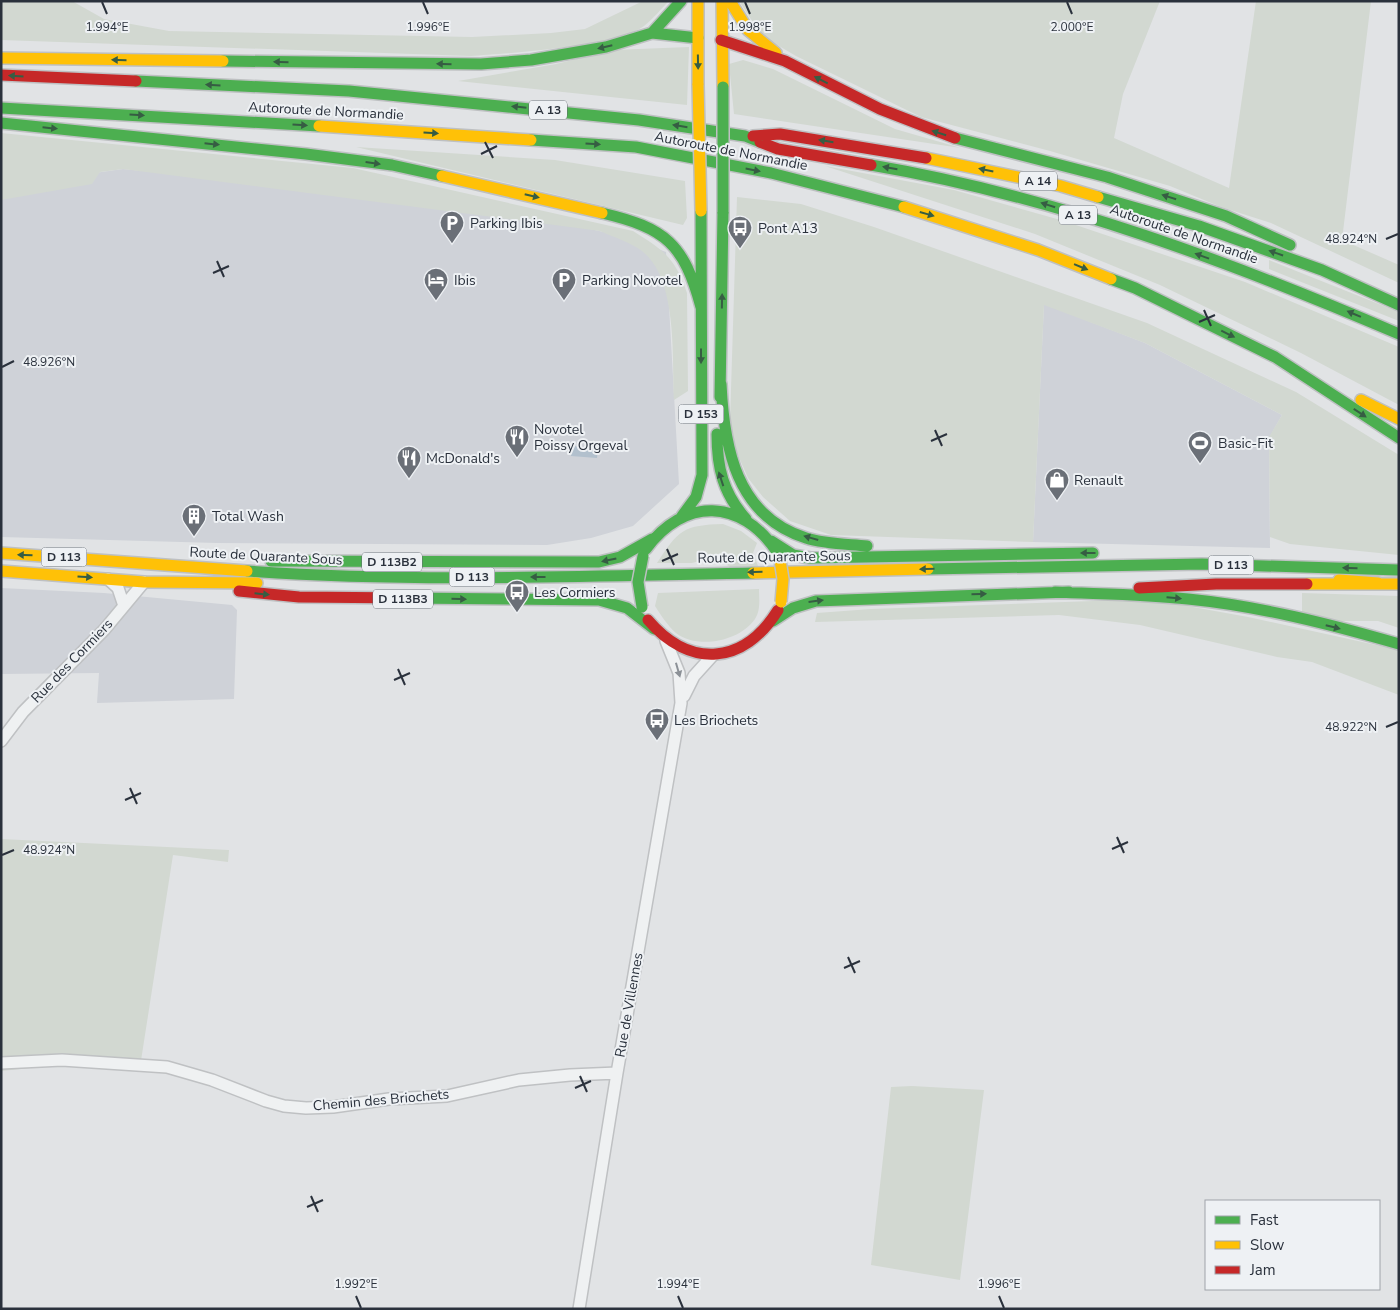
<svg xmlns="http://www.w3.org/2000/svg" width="1400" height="1310" font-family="'Nunito Sans',sans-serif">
	<rect width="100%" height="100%" fill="#e1e3e5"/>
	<path fill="#cfd2d8" d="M123,169L472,204L623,236L666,252L679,484L633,526L591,538L547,545L217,543L1,537V186Z
		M1044,304L1145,343L1282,415L1269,438L1270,548L1033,542Z
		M1,588L104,593L232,605L237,610L234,699L97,703L99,673L1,674Z"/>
	<path fill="#d2d8d1" d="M1,1H72L104,19L169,31L472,37L551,33L585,29L643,1H669C661,9 653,19 644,26C616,47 509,53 471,56L1,40Z
		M739,1H1160L1123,94L1114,138L1229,188L1256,1H1371L1342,240L1399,265V283L1271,223L1221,207L1170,186L1050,151L921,117L796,56L762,36Z
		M689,47L687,105L458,81L556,64L613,50Z
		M743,60L773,69L895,129L961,148L734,114L729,64Z
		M1,133L353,168L633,231C663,250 675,257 687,293L688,391L674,400C672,358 678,279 642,251C630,242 613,237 600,231L123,169L100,172L92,184L1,200Z
		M356,147L555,160L685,181L687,218L683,225Z
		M825,166L954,190L1064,221L1245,282L1399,347V405L1301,353L1160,285L1035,234Z
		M737,197L801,204L874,227L1147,323L1296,392L1399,455V555L1290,544L1270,537L1269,437L1282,415L1145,343L1044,305L1033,542L831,535L790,521L763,497L748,478L737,453L730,422Z
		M1269,260L1399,312V321L1269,269Z
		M723,524L741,531L757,543L753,553L758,566L730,567L718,559H707L692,563H657C678,530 684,525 723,524Z
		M759,589C759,598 761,610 755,619C740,641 698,650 676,633C667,625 661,615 655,606L658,593Z
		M1302,593L1399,596V628L1378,621H1339L1302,613Z
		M1149,599L1248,617L1399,650V695L1312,662L1277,657L1140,625L1059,615L815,622L817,613L871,609Z
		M1,839L229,850L228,862L173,855L140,1067L60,1065L1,1071Z
		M912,1086L984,1090L960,1280L871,1265L891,1087Z"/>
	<path fill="#b2c0cd" d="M572,446L598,448L597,458L571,456Z"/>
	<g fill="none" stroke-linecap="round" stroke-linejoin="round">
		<defs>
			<path id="street" d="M108,579L118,588L124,606
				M684,696L694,676L713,655
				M1,741L23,712L104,630L144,582
				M1,1063L62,1060L167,1067L212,1080L266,1101L284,1106L306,1108L333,1107L389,1099L447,1096L519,1080L570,1075L617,1073
				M579,1309L617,1073L681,703L679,673L666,641"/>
			<path id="fast" d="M652,33L681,1
				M223,61L481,64L531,60L606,47L652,33L698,38
				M136,81L349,91L639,120L745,136L760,142
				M1,108L319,126
				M1,123L306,154L392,165L442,176
				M955,138L1107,177L1226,216L1290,245
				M531,140L636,147L771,173L904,207
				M871,165C1054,196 1229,261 1399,334
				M1098,197L1199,226L1322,270L1399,305
				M602,213C666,228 684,244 701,307
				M1111,279L1135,288L1275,357L1399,438
				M721,384C724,447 736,516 806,538C825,544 847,544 867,546
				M720,397L723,212
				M717,434C717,468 723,493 746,519
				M682,516L696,497L702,475L701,211
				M771,541L793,555L810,558L1093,553
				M646,549C684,497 741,498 777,552
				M271,561L599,562L620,557L652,539
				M928,569L1202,564L1399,570
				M247,571C415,583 585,576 753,573
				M1055,592C1099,594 1144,594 1188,599C1259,606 1330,624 1399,644
				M408,598L599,600L627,608L654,629
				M773,621L793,608L816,601L1069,592"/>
			<path id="slow" d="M698,1V85
				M722,1L723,87
				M730,1L748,30L776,53
				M1,58L223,61
				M319,126L531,140
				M926,158L1061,186L1098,197
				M442,176L602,213
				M904,207L1038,250L1111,279
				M1361,400L1399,419
				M1,553L247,571
				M1,571L144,582L257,583
				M753,573L928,569
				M1339,580L1378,583
				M1307,584H1399"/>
			<path id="jam" d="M721,40L785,61L880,109L955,138
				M1,75L136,81
				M753,136L780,134L926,158
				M760,142L778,149L871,165
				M1139,588L1216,584H1307
				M239,591L299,597L408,598
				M648,620C690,669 744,665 778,610"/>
		</defs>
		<use href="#street" stroke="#bfc1c3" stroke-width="14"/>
		<use href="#fast" stroke="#bec0c2" stroke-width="14"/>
		<use href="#slow" stroke="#bec0c2" stroke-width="14"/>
		<use href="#jam" stroke="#bec0c2" stroke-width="14"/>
		<use href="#street" stroke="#eff1f2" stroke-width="11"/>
		<use href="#fast" stroke="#4caf50" stroke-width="11"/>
		<use href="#slow" stroke="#ffc107" stroke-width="11"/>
		<use href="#jam" stroke="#c62828" stroke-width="11"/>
		<defs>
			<path id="fast-bridge" d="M723,87V212
				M642,607L638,582L643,556"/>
			<path id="slow-bridge" d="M698,85L701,211
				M780,560L783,579L781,602"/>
		</defs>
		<use href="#fast-bridge" stroke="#bec0c2" stroke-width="14" stroke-linecap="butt"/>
		<use href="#slow-bridge" stroke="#bec0c2" stroke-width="14" stroke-linecap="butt"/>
		<use href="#fast-bridge" stroke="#4caf50" stroke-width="11"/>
		<use href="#slow-bridge" stroke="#ffc107" stroke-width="11"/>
	</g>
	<defs><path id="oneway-solid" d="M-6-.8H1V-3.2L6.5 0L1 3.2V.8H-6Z" transform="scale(1.25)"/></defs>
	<g fill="#365d43">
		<use href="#oneway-solid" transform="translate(605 47) rotate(167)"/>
		<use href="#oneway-solid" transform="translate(119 60) rotate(-179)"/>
		<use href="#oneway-solid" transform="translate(281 62) rotate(-179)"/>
		<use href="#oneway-solid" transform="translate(698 62) rotate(89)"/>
		<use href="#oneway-solid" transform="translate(444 64) rotate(-179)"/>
		<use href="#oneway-solid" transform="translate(16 76) rotate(-177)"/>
		<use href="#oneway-solid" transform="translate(821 80) rotate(-153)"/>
		<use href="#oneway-solid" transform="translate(213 85) rotate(-177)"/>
		<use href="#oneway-solid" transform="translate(519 107) rotate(-174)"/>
		<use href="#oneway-solid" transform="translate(137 115) rotate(3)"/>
		<use href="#oneway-solid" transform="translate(300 125) rotate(3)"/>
		<use href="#oneway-solid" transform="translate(680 126) rotate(-171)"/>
		<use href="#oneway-solid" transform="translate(50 128) rotate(6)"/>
		<use href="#oneway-solid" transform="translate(431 133) rotate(4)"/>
		<use href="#oneway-solid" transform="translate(939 133) rotate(-162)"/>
		<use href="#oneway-solid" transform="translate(826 141) rotate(-171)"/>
		<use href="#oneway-solid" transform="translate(212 144) rotate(6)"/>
		<use href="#oneway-solid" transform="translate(593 144) rotate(4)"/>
		<use href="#oneway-solid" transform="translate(373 163) rotate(8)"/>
		<use href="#oneway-solid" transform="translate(890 168) rotate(-170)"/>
		<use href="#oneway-solid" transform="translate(753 170) rotate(11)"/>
		<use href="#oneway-solid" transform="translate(986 170) rotate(-168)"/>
		<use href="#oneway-solid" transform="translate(532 196) rotate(13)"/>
		<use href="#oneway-solid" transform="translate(1169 197) rotate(-162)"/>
		<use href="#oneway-solid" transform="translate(1048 205) rotate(-162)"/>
		<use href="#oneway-solid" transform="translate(927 214) rotate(16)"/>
		<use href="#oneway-solid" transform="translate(1276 253) rotate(-161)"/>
		<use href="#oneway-solid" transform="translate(1202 256) rotate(-160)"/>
		<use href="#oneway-solid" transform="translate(1081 267) rotate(22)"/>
		<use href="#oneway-solid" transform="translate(722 301) rotate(-89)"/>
		<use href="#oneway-solid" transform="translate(1354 314) rotate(-157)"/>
		<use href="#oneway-solid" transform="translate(1228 334) rotate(26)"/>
		<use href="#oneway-solid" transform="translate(701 356) rotate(90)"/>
		<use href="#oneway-solid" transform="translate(1360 413) rotate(33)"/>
		<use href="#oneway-solid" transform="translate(721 479) rotate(-108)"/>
		<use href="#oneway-solid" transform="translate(811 538) rotate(-164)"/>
		<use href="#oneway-solid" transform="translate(1088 553) rotate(180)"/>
		<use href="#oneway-solid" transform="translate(25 555) rotate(-178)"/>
		<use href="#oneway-solid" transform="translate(609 560) rotate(168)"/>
		<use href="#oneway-solid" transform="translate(1350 568) rotate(-178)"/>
		<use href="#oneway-solid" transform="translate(927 569) rotate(179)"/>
		<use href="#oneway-solid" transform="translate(755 572) rotate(179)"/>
		<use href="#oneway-solid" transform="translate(85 577) rotate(4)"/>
		<use href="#oneway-solid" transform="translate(538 577) rotate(180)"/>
		<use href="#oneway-solid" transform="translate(262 594) rotate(6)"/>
		<use href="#oneway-solid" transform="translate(979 594) rotate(-1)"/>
		<use href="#oneway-solid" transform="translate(1174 598) rotate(5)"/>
		<use href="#oneway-solid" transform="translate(459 599) rotate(1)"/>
		<use href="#oneway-solid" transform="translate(816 601) rotate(-7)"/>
		<use href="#oneway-solid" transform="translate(1333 627) rotate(14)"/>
	</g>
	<use fill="#8c9197" href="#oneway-solid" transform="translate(678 670) rotate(74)"/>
	<path fill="none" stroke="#2a313c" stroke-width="2" d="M102,2L107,14M423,2L428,14M745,2L750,14M1067,2L1072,14M485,142L493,158M481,154L497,146M1386,239L1398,234M217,261L224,277M213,273L229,266M1204,310L1211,326M1199,322L1215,315M2,367L14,361M935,430L942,446M931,441L947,434M667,549L674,565M662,561L678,554M398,669L405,685M394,680L410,673M1386,727L1398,722M130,788L137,804M125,800L141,793M1117,837L1124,853M1112,849L1128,842M2,855L14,850M848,957L855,973M844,968L860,961M580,1076L587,1092M575,1088L591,1081M311,1196L318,1212M307,1207L323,1200M356,1296L361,1308M678,1296L683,1308M999,1296L1004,1308"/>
	<defs>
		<symbol id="parking-pin" viewBox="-11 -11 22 30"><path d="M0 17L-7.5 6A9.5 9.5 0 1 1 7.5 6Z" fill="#6a6f77" stroke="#eef1f4"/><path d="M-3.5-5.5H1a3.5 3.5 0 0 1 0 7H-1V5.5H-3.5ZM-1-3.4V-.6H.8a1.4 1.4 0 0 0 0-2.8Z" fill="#fff"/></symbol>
		<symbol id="bus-pin" viewBox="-11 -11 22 30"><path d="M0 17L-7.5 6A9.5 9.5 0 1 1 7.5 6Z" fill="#6a6f77" stroke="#eef1f4"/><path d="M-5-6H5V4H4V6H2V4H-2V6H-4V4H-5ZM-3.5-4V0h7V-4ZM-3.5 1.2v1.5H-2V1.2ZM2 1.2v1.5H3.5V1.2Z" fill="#fff"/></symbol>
		<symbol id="hotel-pin" viewBox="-11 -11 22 30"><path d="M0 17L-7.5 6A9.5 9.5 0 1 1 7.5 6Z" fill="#6a6f77" stroke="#eef1f4"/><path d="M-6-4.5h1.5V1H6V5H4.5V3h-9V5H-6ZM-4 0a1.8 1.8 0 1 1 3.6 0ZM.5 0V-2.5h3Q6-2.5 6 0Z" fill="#fff"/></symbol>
		<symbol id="restaurant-pin" viewBox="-11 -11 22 30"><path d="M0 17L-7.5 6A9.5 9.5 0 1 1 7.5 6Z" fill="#6a6f77" stroke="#eef1f4"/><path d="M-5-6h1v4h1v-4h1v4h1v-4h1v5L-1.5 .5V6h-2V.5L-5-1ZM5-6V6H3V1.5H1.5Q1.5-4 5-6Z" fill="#fff"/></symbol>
		<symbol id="stadium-pin" viewBox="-11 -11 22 30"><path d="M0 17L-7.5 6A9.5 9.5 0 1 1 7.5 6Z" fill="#6a6f77" stroke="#eef1f4"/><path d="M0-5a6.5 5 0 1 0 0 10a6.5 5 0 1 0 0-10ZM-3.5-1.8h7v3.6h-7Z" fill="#fff"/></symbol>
		<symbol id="shop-pin" viewBox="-11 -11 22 30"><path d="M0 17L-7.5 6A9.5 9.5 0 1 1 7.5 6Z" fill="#6a6f77" stroke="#eef1f4"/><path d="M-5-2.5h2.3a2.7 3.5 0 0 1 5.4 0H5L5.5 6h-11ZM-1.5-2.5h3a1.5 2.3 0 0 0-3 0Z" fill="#fff"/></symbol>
		<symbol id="building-pin" viewBox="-11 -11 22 30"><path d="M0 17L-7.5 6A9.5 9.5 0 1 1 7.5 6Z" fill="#6a6f77" stroke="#eef1f4"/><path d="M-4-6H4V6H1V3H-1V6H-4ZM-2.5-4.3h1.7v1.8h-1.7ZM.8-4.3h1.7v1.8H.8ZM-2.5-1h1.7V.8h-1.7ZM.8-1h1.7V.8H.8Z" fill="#fff"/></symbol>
	</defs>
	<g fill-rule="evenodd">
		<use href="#parking-pin" x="438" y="209" width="28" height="38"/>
		<use href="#bus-pin" x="726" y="214" width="28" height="38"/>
		<use href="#hotel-pin" x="422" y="266" width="28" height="38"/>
		<use href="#parking-pin" x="550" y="266" width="28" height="38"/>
		<use href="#restaurant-pin" x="503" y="423" width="28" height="38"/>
		<use href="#stadium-pin" x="1186" y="429" width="28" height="38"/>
		<use href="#restaurant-pin" x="395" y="444" width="28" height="38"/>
		<use href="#shop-pin" x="1043" y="466" width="28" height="38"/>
		<use href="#building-pin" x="180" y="502" width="28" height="38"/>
		<use href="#bus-pin" x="503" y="578" width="28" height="38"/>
		<use href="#bus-pin" x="643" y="706" width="28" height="38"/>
	</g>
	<g text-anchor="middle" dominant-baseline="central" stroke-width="4" stroke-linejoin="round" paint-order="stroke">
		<g fill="#eef1f4" stroke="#656b73" stroke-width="1">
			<rect x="529" y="100.5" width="38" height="19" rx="4"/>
			<rect x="1019" y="171.5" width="38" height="19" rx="4"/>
			<rect x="1059" y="205.5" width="38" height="19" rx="4"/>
			<rect x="678.5" y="404.5" width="45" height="19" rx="4"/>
			<rect x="41.5" y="547.5" width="45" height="19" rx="4"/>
			<rect x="362" y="552.5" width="60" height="19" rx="4"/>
			<rect x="1208.5" y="555.5" width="45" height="19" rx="4"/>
			<rect x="449.5" y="567.5" width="45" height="19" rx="4"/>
			<rect x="373" y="589.5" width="60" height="19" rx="4"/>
		</g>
		<g font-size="12" font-weight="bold" fill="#2a313c">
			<text x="548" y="110">A 13</text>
			<text x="1038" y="181">A 14</text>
			<text x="1078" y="215">A 13</text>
			<text x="701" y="414">D 153</text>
			<text x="64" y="557">D 113</text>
			<text x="392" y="562">D 113B2</text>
			<text x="1231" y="565">D 113</text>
			<text x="472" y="577">D 113</text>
			<text x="403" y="599">D 113B3</text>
		</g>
		<g font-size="14" fill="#2a313c" stroke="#eef1f4">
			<text transform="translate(326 111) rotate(3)">Autoroute de Normandie</text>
			<text transform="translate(731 151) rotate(11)">Autoroute de Normandie</text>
			<text transform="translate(1184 234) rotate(19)">Autoroute de Normandie</text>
			<text transform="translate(266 556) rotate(3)">Route de Quarante Sous</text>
			<text transform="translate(774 557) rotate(-1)">Route de Quarante Sous</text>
			<text transform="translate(72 661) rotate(-46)">Rue des Cormiers</text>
			<text transform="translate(629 1005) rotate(-80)">Rue de Villennes</text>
			<text transform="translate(381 1100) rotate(-5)">Chemin des Briochets</text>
		</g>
		<g font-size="14" fill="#2a313c" stroke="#eef1f4" text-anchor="start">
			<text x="470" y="223">Parking Ibis</text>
			<text x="758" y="228">Pont A13</text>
			<text x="454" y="280">Ibis</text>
			<text x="582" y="280">Parking Novotel</text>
			<text x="534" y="429">Novotel<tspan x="534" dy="16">Poissy Orgeval</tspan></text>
			<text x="1218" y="443">Basic-Fit</text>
			<text x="426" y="458">McDonald's</text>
			<text x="1074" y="480">Renault</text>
			<text x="212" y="516">Total Wash</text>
			<text x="534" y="592">Les Cormiers</text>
			<text x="674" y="720">Les Briochets</text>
		</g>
	</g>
	<g font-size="12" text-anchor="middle" fill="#2a313c" stroke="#eef1f4" stroke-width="4" stroke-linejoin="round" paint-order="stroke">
		<text x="1072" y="31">2.000°E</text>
		<text x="107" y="31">1.994°E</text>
		<text x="428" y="31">1.996°E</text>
		<text x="750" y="31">1.998°E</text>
		<text x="1351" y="243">48.924°N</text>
		<text x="49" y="366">48.926°N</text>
		<text x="1351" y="731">48.922°N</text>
		<text x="49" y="854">48.924°N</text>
		<text x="356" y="1288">1.992°E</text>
		<text x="678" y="1288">1.994°E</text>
		<text x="999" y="1288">1.996°E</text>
	</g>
	<rect width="1400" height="1310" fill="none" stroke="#2a313c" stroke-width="5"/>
	<rect x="1205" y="1200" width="175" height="90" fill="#eef1f4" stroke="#a0a4aa"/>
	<rect x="1215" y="1216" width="25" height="8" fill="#4caf50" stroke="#a0a4aa"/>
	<text x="1250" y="1225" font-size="15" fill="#2a313c">Fast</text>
	<rect x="1215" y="1241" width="25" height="8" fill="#ffc107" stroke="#a0a4aa"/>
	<text x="1250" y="1250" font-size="15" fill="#2a313c">Slow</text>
	<rect x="1215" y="1266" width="25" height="8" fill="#c62828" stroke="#a0a4aa"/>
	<text x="1250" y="1275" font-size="15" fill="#2a313c">Jam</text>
</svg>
